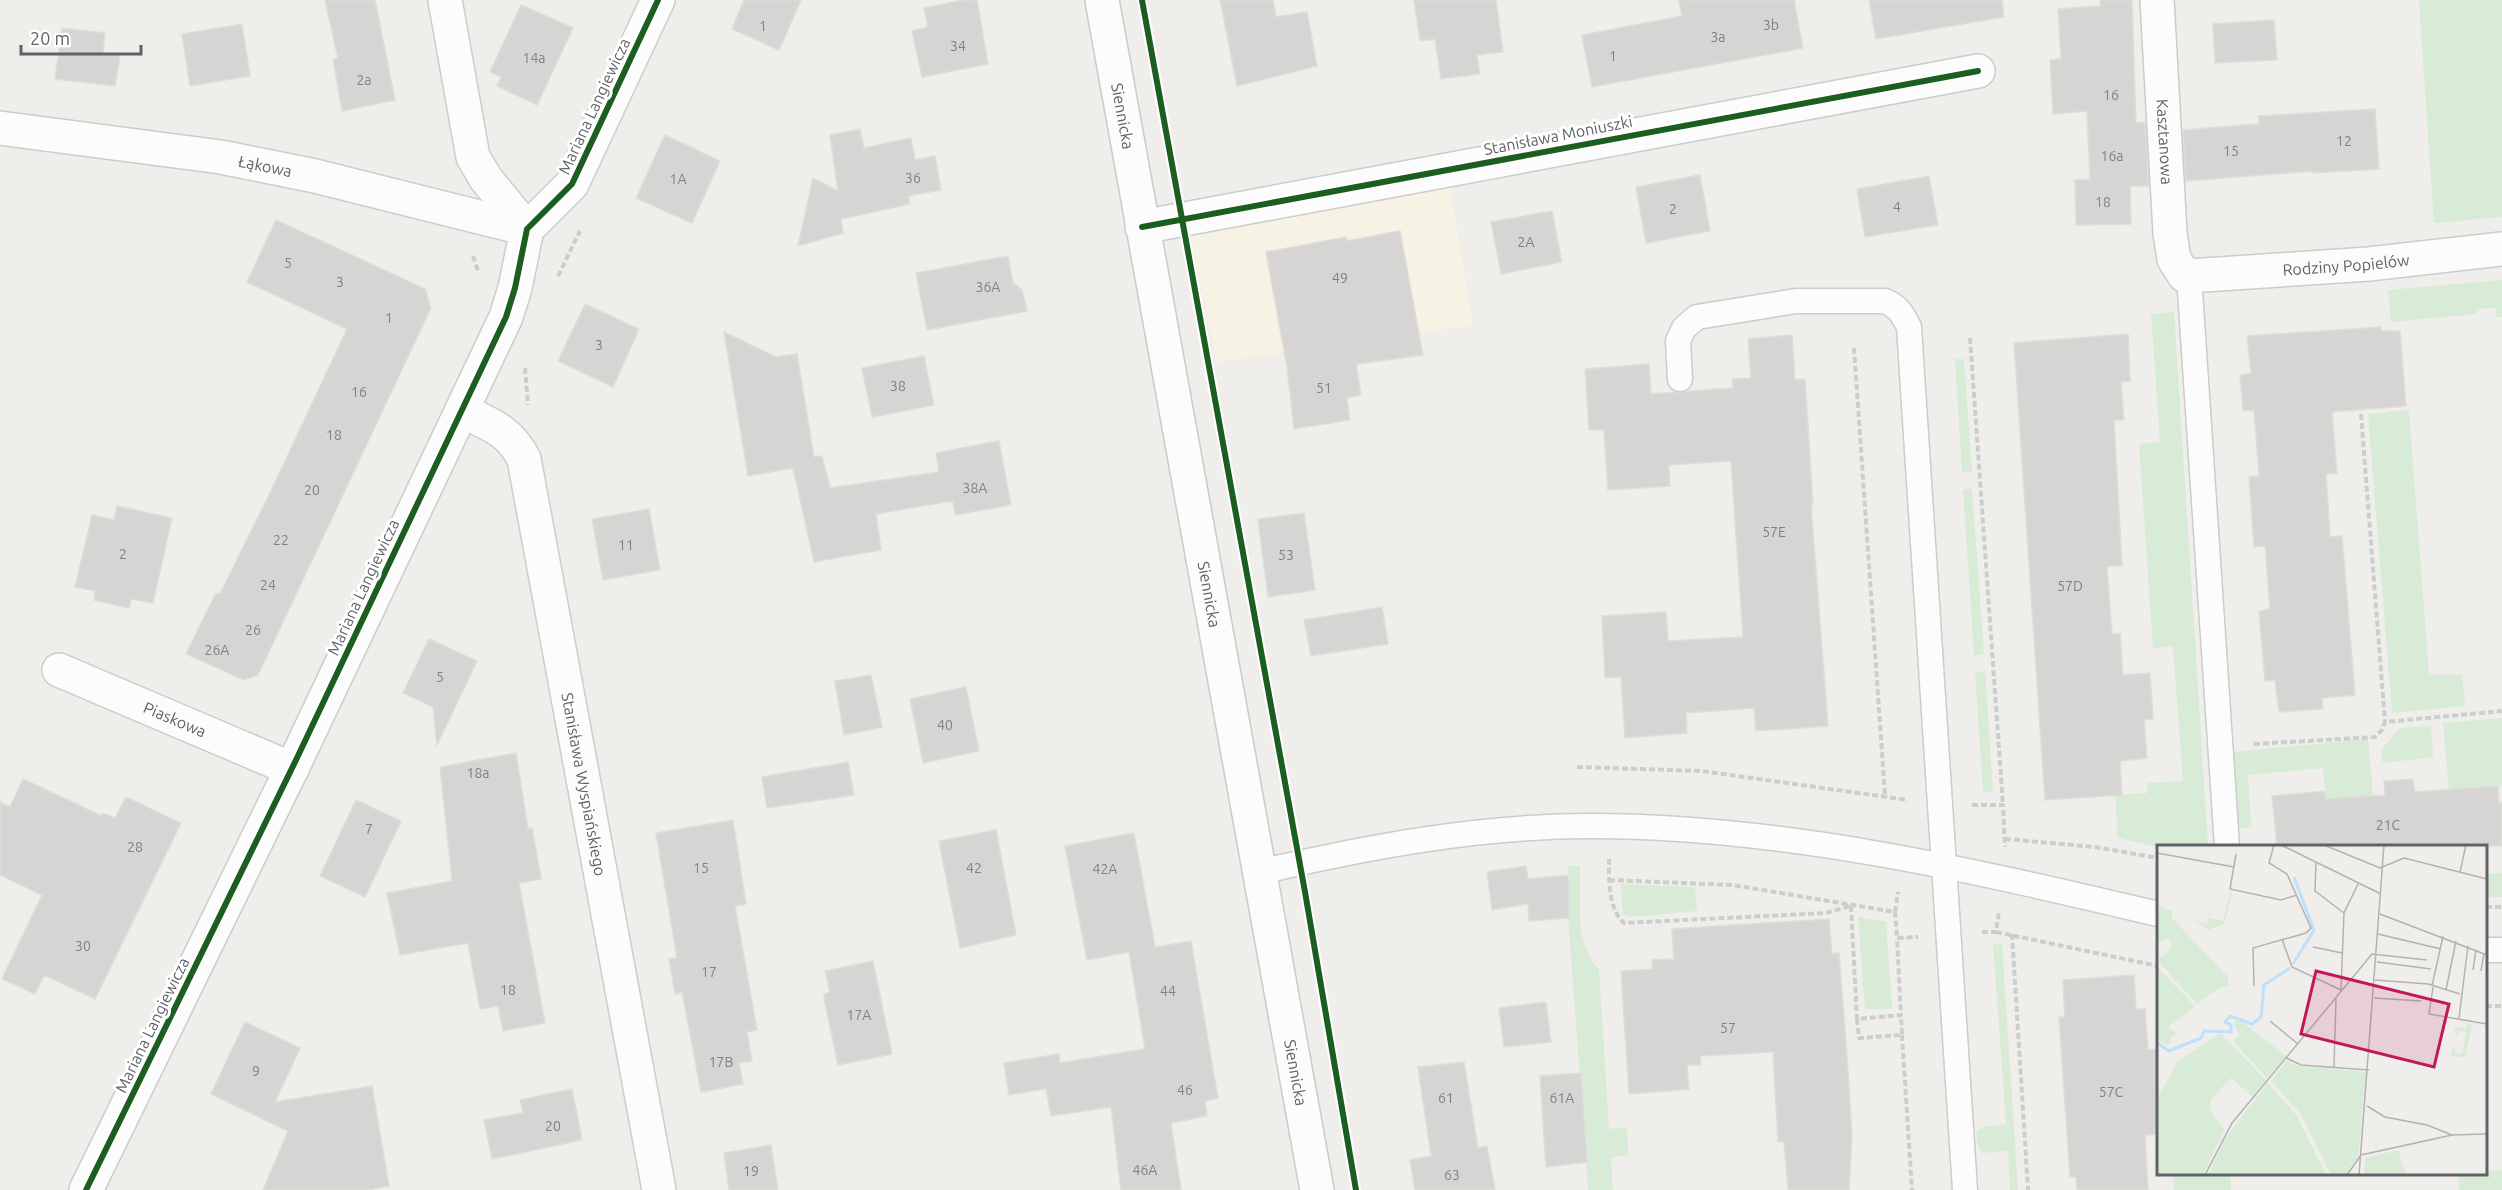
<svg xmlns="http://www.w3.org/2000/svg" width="2502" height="1190" font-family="Ubuntu,sans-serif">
	<rect width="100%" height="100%" fill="#efeeea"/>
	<path fill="#f7f3e4" d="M1450,186L1473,325L1216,362L1190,233Z"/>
	<path fill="#d8ebd6" d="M2419,0H2502V217L2434,223Z
		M2502,280V317H2496L2495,308L2477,309V314L2391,322L2388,290Z
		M2174,312L2208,846L2158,847L2118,838L2115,795L2147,793V783L2183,781L2173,646L2153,648L2139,444L2160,442L2151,314Z
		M1955,359H1964L1972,471L1962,472Z
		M2409,410L2429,675L2462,674L2465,706L2392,713L2368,414Z
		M1963,489H1972L1984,654L1974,656Z
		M1985,671L1993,792H1983L1975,673Z
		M2502,718V785L2449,790L2443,723Z
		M2431,726L2433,757L2383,763L2381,750L2400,728Z
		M2368,739L2373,796L2326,799L2323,768L2248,775L2251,827L2238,828L2232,752Z
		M1568,866H1580C1581,899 1573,944 1599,969L1609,1129L1627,1127L1628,1155L1611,1158L1613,1190H1588L1568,915Z
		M2502,873V897H2486V874Z
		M1621,884L1695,887L1697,911L1628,917L1623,914Z
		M1858,917L1886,922L1892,1009H1865Z
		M1993,944H2002L2018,1190H2010L2008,1151L1982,1153L1978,1146L1976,1132L1982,1127L2006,1124Z
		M2502,1170V1190H2459L2458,1174H2486V1171Z
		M2173,1174H2230L2231,1190H2174Z"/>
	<path fill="#d6d5d3" stroke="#deddd9" stroke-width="1.5" d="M325,0H375L395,100L342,111L333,59L338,58Z
		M744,0H801L779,50L732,29Z
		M963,0H977L988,64L922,77L912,31L928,27L924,8Z
		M1220,0H1273L1276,17L1307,12L1317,66L1237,86Z
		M1414,0H1496L1503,52L1477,55L1480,74L1441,79L1435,39L1420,41Z
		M1679,0H1794L1803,48L1592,87L1582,35L1682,16Z
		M1869,0H2002L2004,17L1876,39Z
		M2100,0H2132L2136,123L2145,122L2149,186H2130L2131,224L2076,225L2075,180L2090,179L2087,111L2053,114L2050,60L2061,59L2058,9L2101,6Z
		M521,5L573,28L537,105L497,86L501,77L490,72Z
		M2274,20L2277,60L2215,63L2213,24Z
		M242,24L250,76L190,86L182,34Z
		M62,28L105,33L103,54L120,56L115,86L55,79Z
		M2375,109L2379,169L2313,173V171L2186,181L2183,130L2259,124L2258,116Z
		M860,129L864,148L911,138L915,160L935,156L941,190L908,196L910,204L841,219L843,233L798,246L813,178L838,191L830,135Z
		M665,135L720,161L692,223L636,198Z
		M1700,175L1710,231L1646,243L1636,187Z
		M1929,176L1938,225L1865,237L1857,189Z
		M1552,211L1562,262L1501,274L1491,222Z
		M276,220L425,289L431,308L258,675L244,680L186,654L216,593L220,594L270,493L347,329L247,282Z
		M1400,231L1423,355L1356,364L1361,395L1347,398L1350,420L1294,429L1287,367L1266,252L1346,237L1347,241Z
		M1008,256L1013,283L1022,290L1027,311L927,330L916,273Z
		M585,304L639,329L613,387L558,361Z
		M2381,327V331H2400L2406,406L2332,412L2337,473L2326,474L2330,537L2342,536L2355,695L2322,698L2323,709L2279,712L2275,680L2265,681L2259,611L2270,609L2265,546L2254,547L2249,477L2259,476L2254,410L2243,411L2240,375L2251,373L2247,336Z
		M724,332L776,357L797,354L814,457L822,456L830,488L939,472L936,453L999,441L1011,505L955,515L953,502H945L876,514L881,550L814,562L793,468L748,476Z
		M2128,334L2130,381L2121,382L2124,420H2114L2122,566H2107L2112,634L2120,633L2123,675L2150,673L2153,719L2144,720L2147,758L2120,761L2122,795L2045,800L2014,343Z
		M1792,335L1795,380L1805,379L1813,505H1811L1828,726L1756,731L1754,708L1686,713L1687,733L1625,738L1621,677L1605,678L1602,616L1666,612L1668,641L1743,637L1731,461L1669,465L1670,486L1608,490L1604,430H1589L1585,369L1649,364L1651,394L1733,388L1732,379L1751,378L1748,339Z
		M924,356L934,405L872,417L862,368Z
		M117,506L172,518L153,603L131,599L129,608L94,600L95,591L75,587L92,515L114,520Z
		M649,509L660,570L603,580L592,519Z
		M1304,513L1315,590L1268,597L1258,519Z
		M1382,607L1388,644L1311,656L1304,620Z
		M429,639L477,661L437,745L433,707L403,693Z
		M871,675L882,727L844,735L835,681Z
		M966,687L979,751L923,763L910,699Z
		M516,753L528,829L532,828L541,879L519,883L545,1023L503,1031L498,1006L480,1009L468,943L400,955L387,893L452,881L440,767Z
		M848,762L854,795L767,808L762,777Z
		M23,779L102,816L103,813L115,818L126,797L181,823L95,999L44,975L35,994L2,979L42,895L0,875V802L10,807Z
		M2413,779L2415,792L2498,786L2499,803L2502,802V846H2277L2272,796L2325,791L2326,799L2385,795L2384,781Z
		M356,800L401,821L365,897L320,876Z
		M733,820L746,904L735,906L757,1030L747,1032L752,1061L739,1063L743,1084L701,1092L682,992L675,994L669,959L677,958L656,833Z
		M996,830L1016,935L960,948L939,841Z
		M1134,833L1155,947L1151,948L1191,941L1218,1098L1205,1101L1207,1116L1171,1123L1181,1190H1121L1111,1107L1051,1116L1046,1089L1009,1095L1004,1063L1059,1054L1060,1063L1145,1049L1129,952L1087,960L1065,846Z
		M1526,866L1528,879L1568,875L1569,918L1529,921L1528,904L1492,910L1487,872Z
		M1829,919L1832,954L1839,953L1846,1042L1852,1136L1849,1190H1788L1784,1142H1778L1773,1052L1700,1056L1701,1065H1687L1689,1089L1629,1094L1621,971L1653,969L1652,960L1674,959L1672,929Z
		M873,961L892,1054L838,1065L825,1003L824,994L830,992L825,971Z
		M2134,975L2136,1009H2145L2148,1050L2158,1049V1134L2145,1135L2148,1190H2077L2076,1177H2070L2059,1017H2065L2063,980Z
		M1546,1002L1551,1042L1504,1047L1499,1008Z
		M245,1022L300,1048L275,1102L372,1086L389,1186L368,1190H263L288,1131L211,1094Z
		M1464,1062L1478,1148L1487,1146L1495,1190H1415L1410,1160L1431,1156L1418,1067Z
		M1581,1073L1587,1162L1546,1167L1540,1076Z
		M572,1089L582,1140L492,1159L484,1120L523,1113L520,1100Z
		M771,1145L778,1190H729L724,1153Z"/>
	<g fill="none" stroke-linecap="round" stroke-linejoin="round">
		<defs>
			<path id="service" d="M2189,276L2227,846
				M1680,379L1678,341L1684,328L1697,317L1796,301H1885C1898,306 1903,315 1909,327L1965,1190
				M1260,872C1367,847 1479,826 1590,826C1782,826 1972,870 2158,914
				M2486,950H2502"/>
			<g id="minor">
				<path d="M445,0L473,157L486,179L527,229"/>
				<path id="s1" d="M2157,0L2170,233L2174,259L2184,275L2189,276L2369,264L2502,249"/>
				<path id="s2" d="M0,128L221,157L315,176L527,229"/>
				<path d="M1142,227L1978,71"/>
				<path id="s3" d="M462,411C490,424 510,431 524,459L659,1190"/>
				<path id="s4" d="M59,670L292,769"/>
				<path d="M86,1190L296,760L506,317L515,288L527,229L572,184L658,0"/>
			</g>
			<g id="secondary">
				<path id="s5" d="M1102,0L1317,1190"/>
			</g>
		</defs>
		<use href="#service" stroke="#cbcccc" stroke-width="27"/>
		<use href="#minor" stroke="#cbcccc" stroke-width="36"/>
		<use href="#secondary" stroke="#cacacb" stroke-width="36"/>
		<path stroke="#cacfcc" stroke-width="4" stroke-dasharray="6 3" stroke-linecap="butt" d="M473,256L478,271
			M558,276L580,231
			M1970,338L2003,805
			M1854,348L1885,796
			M525,368L528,405
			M2361,414L2385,722
			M2254,744L2375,737L2382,730L2385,722L2502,711
			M1577,767L1701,771L1908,800
			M1972,805H2003L2005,847
			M2005,839L2095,847L2158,858
			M1609,859C1609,879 1608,909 1624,923L1826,913L1850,906
			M1609,880L1732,885L1895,912L1897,938L1918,937
			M1851,906L1857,1019L1901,1015L1897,938
			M2486,907H2502
			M1895,912L1898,892
			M1982,932H1996L1999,911
			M1996,932L2158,966
			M2012,934L2028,1190
			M2486,1006H2502
			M1857,1019L1859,1038L1902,1035L1901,1015
			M1902,1035L1912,1190"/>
		<use href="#service" stroke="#fdfcfc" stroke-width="24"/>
		<use href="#minor" stroke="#fdfcfc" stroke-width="33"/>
		<use href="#secondary" stroke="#fdfcfc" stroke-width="33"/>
		<defs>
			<path id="cycleway" d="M1142,0L1305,892L1356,1190
				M1142,227L1978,71
				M86,1190L296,760L506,317L515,288L527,229L572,184L658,0"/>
		</defs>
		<use href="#cycleway" stroke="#fff" stroke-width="10"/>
		<use href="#cycleway" stroke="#1b5e20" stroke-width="6"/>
	</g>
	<g text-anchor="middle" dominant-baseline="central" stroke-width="6" stroke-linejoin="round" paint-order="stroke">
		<g font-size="14" fill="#7e8184">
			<text x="1771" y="25">3b</text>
			<text x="763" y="26">1</text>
			<text x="1718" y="37">3a</text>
			<text x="958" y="46">34</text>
			<text x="1613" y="56">1</text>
			<text x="534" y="58">14a</text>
			<text x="364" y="80">2a</text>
			<text x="2111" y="95">16</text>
			<text x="2344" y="141">12</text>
			<text x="2231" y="151">15</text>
			<text x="2112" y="156">16a</text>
			<text x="913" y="178">36</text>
			<text x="678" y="179">1A</text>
			<text x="2103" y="202">18</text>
			<text x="1897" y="207">4</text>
			<text x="1673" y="209">2</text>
			<text x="1526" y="242">2A</text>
			<text x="288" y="263">5</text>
			<text x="1340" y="278">49</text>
			<text x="340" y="282">3</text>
			<text x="988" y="287">36A</text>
			<text x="389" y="318">1</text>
			<text x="599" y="345">3</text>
			<text x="898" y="386">38</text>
			<text x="1324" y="388">51</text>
			<text x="359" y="392">16</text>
			<text x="334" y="435">18</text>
			<text x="975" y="488">38A</text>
			<text x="312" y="490">20</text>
			<text x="1774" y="532">57E</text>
			<text x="281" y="540">22</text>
			<text x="626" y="545">11</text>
			<text x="123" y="554">2</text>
			<text x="1286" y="555">53</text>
			<text x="268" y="585">24</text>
			<text x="2070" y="586">57D</text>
			<text x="253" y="630">26</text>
			<text x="217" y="650">26A</text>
			<text x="440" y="677">5</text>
			<text x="945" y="725">40</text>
			<text x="478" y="773">18a</text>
			<text x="2388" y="825">21C</text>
			<text x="369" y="829">7</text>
			<text x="135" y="847">28</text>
			<text x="701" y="868">15</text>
			<text x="974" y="868">42</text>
			<text x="1105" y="869">42A</text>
			<text x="83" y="946">30</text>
			<text x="709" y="972">17</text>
			<text x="508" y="990">18</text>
			<text x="1168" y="991">44</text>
			<text x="859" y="1015">17A</text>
			<text x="1728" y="1028">57</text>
			<text x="721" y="1062">17B</text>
			<text x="256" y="1071">9</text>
			<text x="1185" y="1090">46</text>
			<text x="2111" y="1092">57C</text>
			<text x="1446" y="1098">61</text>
			<text x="1562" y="1098">61A</text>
			<text x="553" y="1126">20</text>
			<text x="1145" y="1170">46A</text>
			<text x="751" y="1171">19</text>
			<text x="1452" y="1175">63</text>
		</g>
		<g font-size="16" fill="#5f6368" stroke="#fff">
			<text transform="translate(594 106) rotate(-65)">Mariana Langiewicza</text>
			<text stroke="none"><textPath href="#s5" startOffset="118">Siennicka</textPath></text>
			<text transform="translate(1558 135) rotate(-11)">Stanisława Moniuszki</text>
			<text stroke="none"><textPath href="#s1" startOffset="142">Kasztanowa</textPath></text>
			<text stroke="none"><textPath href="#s2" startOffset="268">Łąkowa</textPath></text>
			<text stroke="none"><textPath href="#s1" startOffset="441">Rodziny Popielów</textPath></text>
			<text transform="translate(363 587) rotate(-65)">Mariana Langiewicza</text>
			<text stroke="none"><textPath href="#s5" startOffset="604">Siennicka</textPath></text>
			<text stroke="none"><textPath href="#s4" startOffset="126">Piaskowa</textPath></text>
			<text stroke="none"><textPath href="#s3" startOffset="411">Stanisława Wyspiańskiego</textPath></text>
			<text transform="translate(152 1025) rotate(-64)">Mariana Langiewicza</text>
			<text stroke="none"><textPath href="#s5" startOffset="1090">Siennicka</textPath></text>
		</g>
	</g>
	<g transform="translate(2157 845)">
		<rect width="330" height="330" fill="#efeeea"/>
		<path d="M74,46H76L67,79L51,85L37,75L50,79L53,65L52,73L66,76ZM8,60L7,64L15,65V73L70,131L72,141L61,144L40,159L0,115L12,106L15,97L10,93L0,98V61ZM0,122L38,161L11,182L20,189L14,192L12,200L0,195ZM80,173L129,211L110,233L76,196L82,190L77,179ZM302,176L315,180L308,213L293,211L297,200L298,208L305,209L309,187L302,186L300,193L297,186L301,181L309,184L310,179ZM63,188L109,235L95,251L74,233L54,254L53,265L67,285L46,330H0V254L20,217ZM130,216L141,221L209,227L201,312L189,330H174L143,268L114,236ZM111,238L140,271L169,330H51L67,295ZM241,305L249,330H207L208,313Z" fill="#d8ebd6"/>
		<path fill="none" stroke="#bfe0f9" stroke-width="3" d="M136,119L157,85L137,32M0,198L12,206L44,193L47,186L74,187V180L68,177L73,171L95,179L104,172L107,140L133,123"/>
		<path fill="none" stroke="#b1b2b2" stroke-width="1.5" d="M124,0L224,49M167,0L223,23L247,13L330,34M0,8L77,22M79,9L73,44L124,55L140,50M159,17L158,46L187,68M303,27L309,0M223,69L330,110M221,89L284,104M125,94L135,122L184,145M156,102L185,108M220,117L274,124M316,125L319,105M324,126L327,108M218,135L271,139L303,149M97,141L96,103L149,88L154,83L130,29L112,18L117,0M275,141L286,91M276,142L272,169L330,179M184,145L187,68L201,39M289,145L299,96M217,153L264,156M302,173L311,101M113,176L141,199M129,213L144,220L212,225M177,222L179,154M210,261L228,272L270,280L295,290L330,289M48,330L75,278L215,109L270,115M190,330L204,310L295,290M202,330L227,0"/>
		<path fill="#c2185b" fill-opacity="0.15" stroke="#c2185b" stroke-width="3" d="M159,126L292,159L277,222L144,189Z"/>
		<rect width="330" height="330" fill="none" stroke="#5f6368" stroke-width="3"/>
	</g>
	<path d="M21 45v9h120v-9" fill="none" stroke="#5f6368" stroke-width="3"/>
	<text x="30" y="45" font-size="18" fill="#5f6368" stroke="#ffffff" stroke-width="4.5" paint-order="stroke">20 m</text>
</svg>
